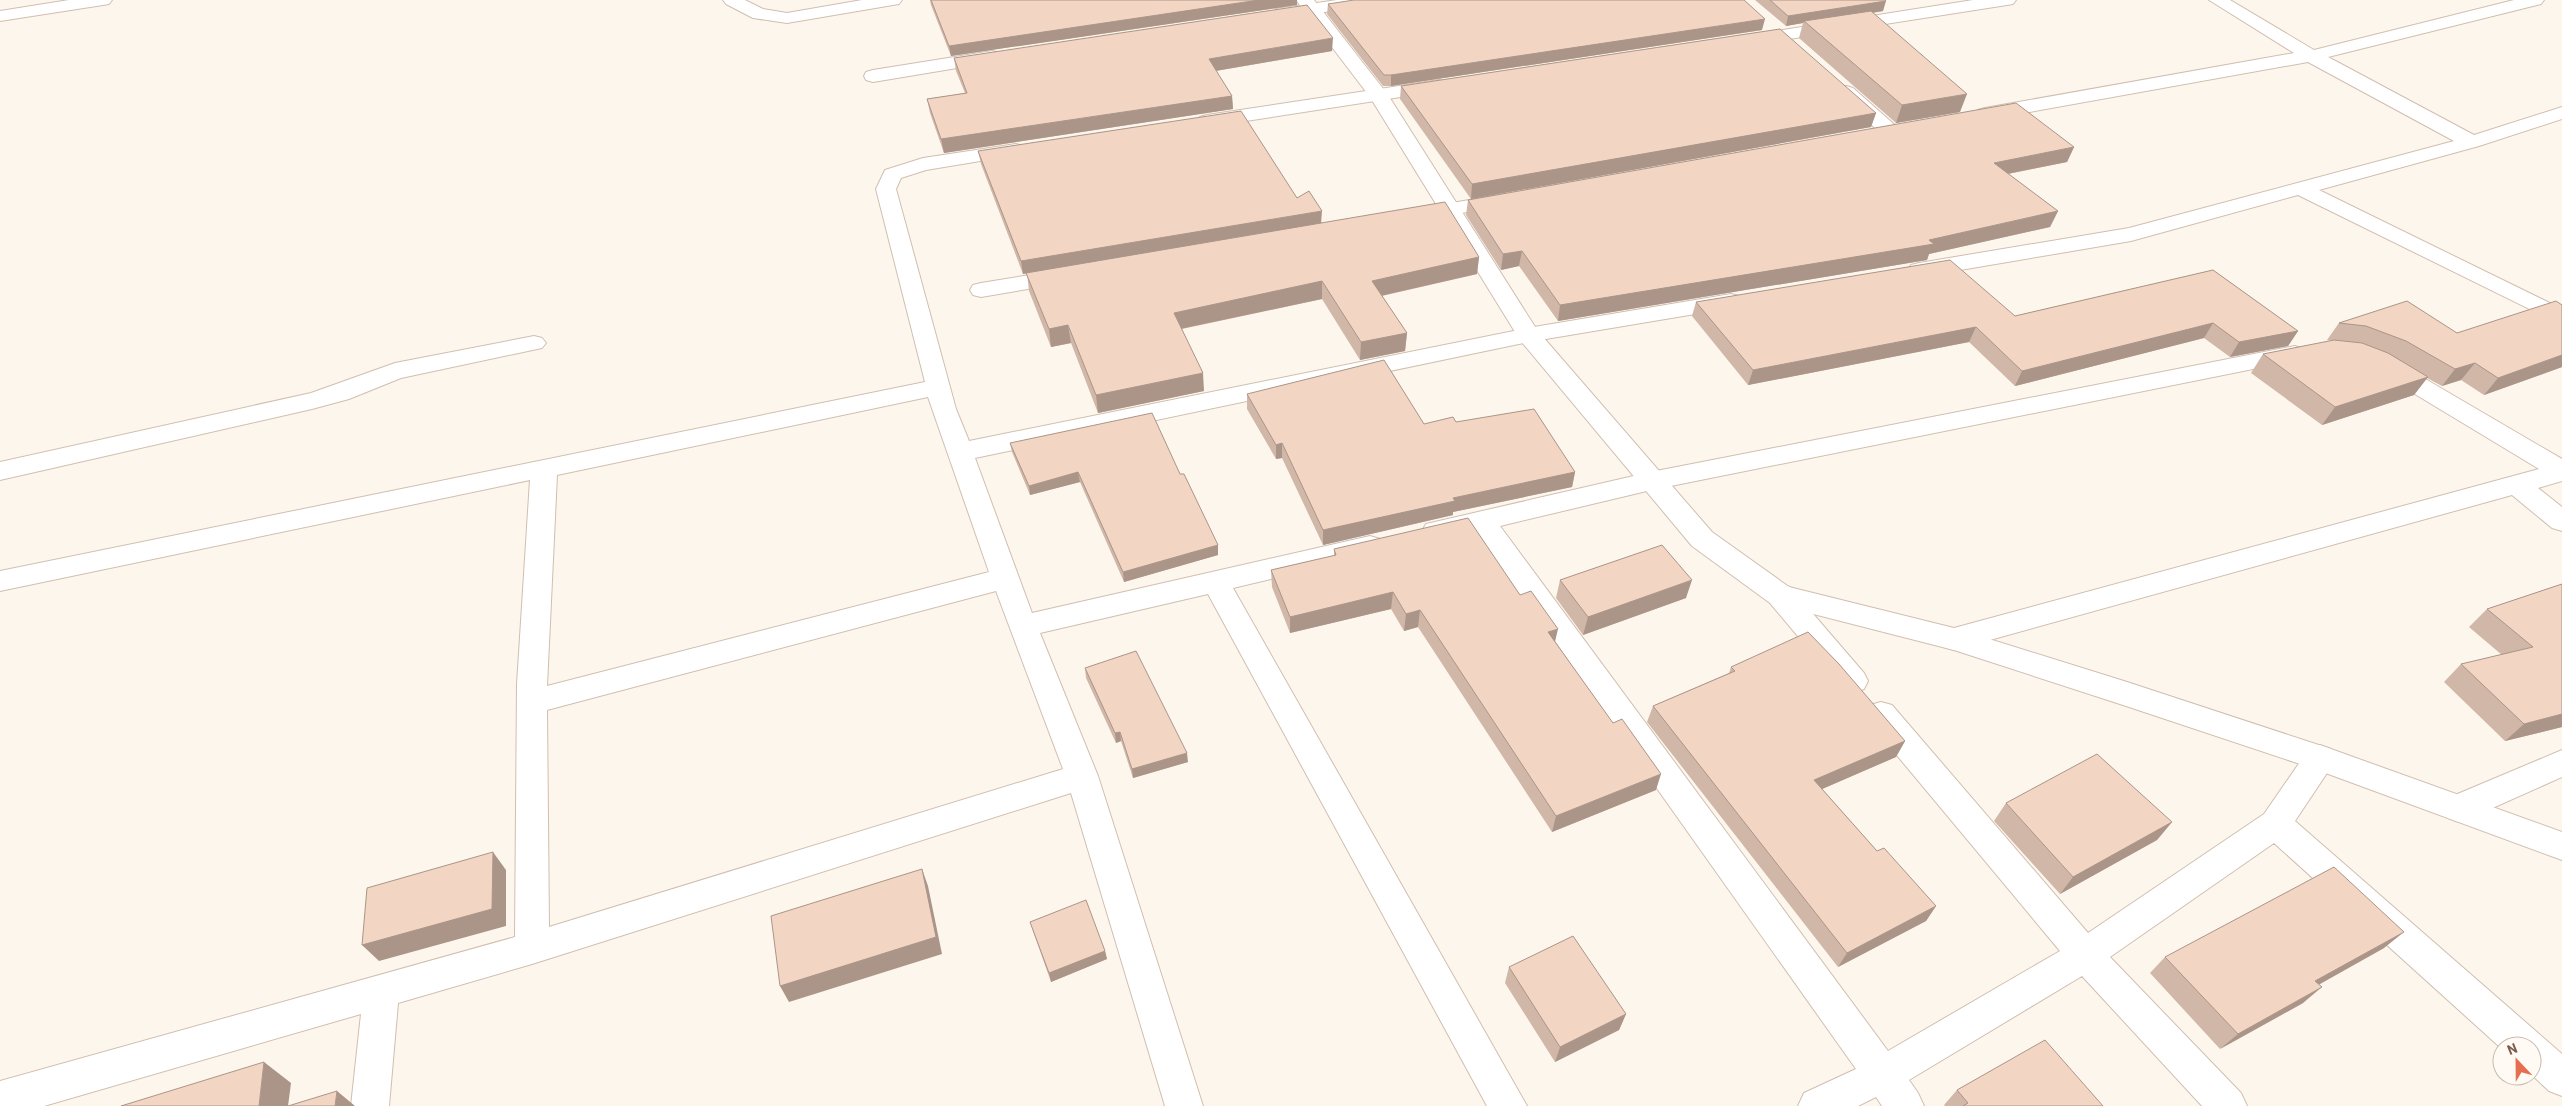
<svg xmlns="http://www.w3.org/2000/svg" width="2562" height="1106" font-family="Barlow,sans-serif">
	<rect width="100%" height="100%" fill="#fdf6ec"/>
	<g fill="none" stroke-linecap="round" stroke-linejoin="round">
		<defs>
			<path id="minor" d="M69,0H112L109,4L103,5L0,21V11Z
				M723,0H745L763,9L787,13L862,0H902L899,4L893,5L787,23L753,18L726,4Z
				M1337,0H1384L1381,4L1375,5L1282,18L1276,17L1273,13L1276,9L1282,8Z
				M1973,0H2016L2013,4L2007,5L1751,45L1745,44L1742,40L1745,36L1751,35Z
				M2209,0H2230L2314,50L2514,0H2544L2541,4L2328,57L2474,135L2562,107V119L2479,146L2319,190L2562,309V325L2298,195L2131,241L1919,277L1911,275L1908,270L1911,265L1919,263L2129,228L2454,141L2308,62L1985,120L1978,118L1975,114L1978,110L1985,108L2294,53Z
				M992,51L999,53L1001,57L999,61L873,82L866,80L864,76L866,72L873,70Z
				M1439,80L1446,82L1449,86L1446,90L1207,127L1200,125L1197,121L1200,117L1207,115Z
				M1846,86L1853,88L1897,127L1900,131L1897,135H1883L1839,96L1836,92L1839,88Z
				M1016,144L1023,146L1026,150L1023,154L926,170L901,178L896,189L956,409L969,441L1528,328L1731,294L1739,296L1742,301L1739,306L1731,308L1528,342L975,458L1032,613L1370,536L1380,539L1384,546L1380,553L1233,588L1527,1106H1487L1208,594L1040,633L1098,776L1203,1106H1165L1071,793L532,964L398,1003L389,1106H351L361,1014L44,1106H0V1081L515,937L517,684L530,480L0,591V571L925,382L876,189L885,170L923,158ZM928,397L989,572L547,686L557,475ZM996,591L1063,769L549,927L547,710Z
				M1504,194L1511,196L1515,200L1511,204L1423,220L1415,219L1412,214L1415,209L1423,208Z
				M1066,269L1074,271L1077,276L1074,281L981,297L973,295L970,290L973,285L981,283Z
				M534,336L542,338L546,343L542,348L401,378L349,399L312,409L0,480V462L311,393L395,363Z
				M2295,346L2303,349L2307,354L2303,359L1651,490L1500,526L1888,1051L2060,951L1870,723L1866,714L1870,705L1881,702L1892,705L2088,933L2264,814L2309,749L2320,745L2331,749L2336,758L2331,767L2295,821L2562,1054V1096L2549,1091L2532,1075V1046H2502V1049L2274,843L2110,957L2241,1093L2247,1106H2202L2082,976L1909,1080L1918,1093L1924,1106H1882L1876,1097L1858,1106H1798L1804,1093L1856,1069L1475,532L1436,541L1426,538L1422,531L1426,524L1651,472Z
				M2389,360L2398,363L2562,459V481L2538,488L2562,507V531L2552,528L2512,495L1954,650L1944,647L1939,639L1944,631L1954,628L2539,469L2380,373L2377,368L2380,363Z
				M1780,584L1790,587L1864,673L1868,681L1864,689L1853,693L1842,689L1770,603L1766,595L1770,587Z
				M2562,750V777L2470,818L2459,822L2448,818L2443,808L2448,798Z"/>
			<path id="tertiary" d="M1296,0H1314L1388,95L1537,330L1712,532L1789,587L1954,628L2127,682L2331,749L2562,832V860L2312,768L2123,705L1954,650L1770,603L1692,546L1520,340L1370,97Z"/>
		</defs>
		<use href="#minor" stroke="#d1beb0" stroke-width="2"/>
		<use href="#tertiary" stroke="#d1beb0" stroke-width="2"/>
		<use href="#minor" fill="#fff" fill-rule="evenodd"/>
		<use href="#tertiary" fill="#fff" fill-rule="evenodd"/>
	</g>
	<path fill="#d1b7a8" d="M930,0H1297V5L951,56L931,5Z
		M1755,0H1885L1883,11L1873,13L1960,112L1896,123L1799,38L1803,23L1786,26Z
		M1328,4L1762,30L1391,86H1383L1327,14Z
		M1332,51L1216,71L1232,96L1233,109L944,153L930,113L927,99L965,93L956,71L954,58Z
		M1401,86L1876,113L1871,127L1471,199L1400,99Z
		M2074,147L2067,162L2008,174L2058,211L2050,227L1929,254L1927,260L1558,321L1519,266L1501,270L1466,215L1468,200Z
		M978,151L1297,198L1322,223L1479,257L1477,274L1382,296L1407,333L1405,351L1360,360L1322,299L1182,329L1204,391L1098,413L1071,343L1051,347L1029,291L1027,273L1023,274L981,164Z
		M2213,270L2298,331L2288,346L2230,357L2204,338L2015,386L1969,342L1748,385L1692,316L1696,302L2015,316Z
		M2562,305V367L2484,395L2461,380L2442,386L2427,378L2414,395L2322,425L2251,373L2263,354L2333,341L2327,340L2339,323L2457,333Z
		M1247,394L1424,424L1456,422L1575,472L1572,487L1453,512V515L1323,545L1282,458L1276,459L1247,409Z
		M1010,443L1180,474L1218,555L1124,582L1080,482L1030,495L1012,452Z
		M1334,549L1520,595L1555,641L1656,790L1552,832L1418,627L1404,631L1391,609L1290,633L1272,587L1271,570L1334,556Z
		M1560,580L1686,598L1583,635L1556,598Z
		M2562,584V727L2505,741L2444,682L2461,664L2502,655L2469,627L2487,609Z
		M1731,667L1905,741L1896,757L1822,789L1877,851L1936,906L1926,921L1838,967L1647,722L1653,706L1729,673Z
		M1085,668L1188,762L1133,778L1121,741L1116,743L1086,678Z
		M2006,803L2172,822L2157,840L2060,894L1994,821Z
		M1030,922L1105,951L1107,959L1051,982L1033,931Z
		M2384,948L2319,984L2303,1003L2220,1049L2150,973L2165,957Z
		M1509,967L1626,1014L1619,1030L1555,1062L1505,983Z
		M1957,1090L2103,1106H1945L1944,1105Z"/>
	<path fill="#aa9588" d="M1259,0H1297V5L951,56L949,46Z
		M1886,1L1883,11L1806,23L1804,21L1803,23L1786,26L1788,16Z
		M1765,19L1762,30L1391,86V75Z
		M1333,38L1332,51L1209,72V59Z
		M1967,94L1960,112L1896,123L1902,105Z
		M1232,96L1233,109L944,153L941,139Z
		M1876,113L1871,127L1471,199L1472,184Z
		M2074,147L2067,162L1987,178L1994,163Z
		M1322,211L1321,224L1023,274L1021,261Z
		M2058,211L2050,227L1929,254L1927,260L1558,321L1560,305L1929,240Z
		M1522,251L1519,266L1501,270L1503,254Z
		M1479,257L1477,274L1371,298L1372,281Z
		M1322,281V299L1175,330L1174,313Z
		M2213,323L2204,338L2015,386L2022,371Z
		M1068,325L1071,343L1051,347L1049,329Z
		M1976,327L1969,342L1748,385L1753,370Z
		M2298,331L2288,346L2230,357L2239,342Z
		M1407,333L1405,351L1360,360L1361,342Z
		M2562,355V367L2484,395L2498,378Z
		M2475,363L2461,380L2442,386L2455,369Z
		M1203,373L1204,391L1098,413L1096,395Z
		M2428,377L2414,395L2322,425L2335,407Z
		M1282,443V458L1276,459V445Z
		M1078,472L1080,482L1030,495L1029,486Z
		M1575,472L1572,487L1453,512V515L1323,545V530L1453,498Z
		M1218,545V555L1124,582L1123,572Z
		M1692,580L1686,598L1583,635L1588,617Z
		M1393,592L1391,609L1290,633V617Z
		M1420,610L1418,627L1404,631L1406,614Z
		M1558,629L1554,646L1548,632Z
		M2562,714V727L2505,741L2524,724Z
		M1120,732L1121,741L1116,743L1115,733Z
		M1905,741L1896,757L1806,796L1814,780Z
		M1187,753L1188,762L1133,778L1132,769Z
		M1661,774L1656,790L1552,832L1556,816Z
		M2172,822L2157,840L2060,894L2073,877Z
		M493,852L506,870V926L379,961L362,945Z
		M922,869L928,886L942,954L789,1002L780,986Z
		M1936,906L1926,921L1838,967L1847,953Z
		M2404,932L2384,948L2297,997L2315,981Z
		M1105,951L1107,959L1051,982L1049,973Z
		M2322,987L2303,1003L2220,1049L2238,1034Z
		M1626,1014L1619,1030L1555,1062L1560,1047Z
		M264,1062L291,1083L288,1106H259Z
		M337,1091L355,1106H335Z"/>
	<path fill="#f3d5c3" stroke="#aa9588" d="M931,0H1259L949,46Z
		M1354,0H1744L1765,19L1391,75H1384L1328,4Z
		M1770,0H1885L1886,1L1788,16Z
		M1307,5L1333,38L1209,59L1232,96L941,139L927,99L967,93L954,58Z
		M1871,11L1967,94L1902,105L1804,21Z
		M1780,29L1876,113L1472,184L1401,86Z
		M2016,103L2074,147L1994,163L2058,211L1929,240L1934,244L1560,305L1522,251L1503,254L1468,200Z
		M1241,111L1297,198L1309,191L1322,211L1021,261L978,151Z
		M1445,202L1479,257L1372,281L1407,333L1361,342L1322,281L1174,313L1203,373L1096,395L1068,325L1049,329L1026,273Z
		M1950,260L2015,316L2213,270L2298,331L2239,342L2213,323L2022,371L1976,327L1753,370L1696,302Z
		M2407,301L2457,333L2556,301L2562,305V355L2498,378L2475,363L2455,369L2406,341L2366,326L2339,323Z
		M2334,340L2362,343L2388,353L2428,377L2335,407L2263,354Z
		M1384,360L1424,424L1453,417L1456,422L1534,409L1575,472L1453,498L1455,501L1323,530L1282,443L1276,445L1247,394Z
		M1152,413L1180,474H1184L1218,545L1123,572L1078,472L1029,486L1010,443Z
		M1468,518L1520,595L1531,591L1558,629L1548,632L1613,723L1622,719L1661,774L1556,816L1420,610L1406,614L1393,592L1290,617L1271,570L1336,555L1334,549Z
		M1662,545L1692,580L1588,617L1560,580Z
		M2562,584V714L2524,724L2461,664L2533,647L2487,609Z
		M1808,632L1839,664L1905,741L1814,780L1877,851L1884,848L1936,906L1847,953L1653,706L1735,671L1731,667Z
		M1136,651L1187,753L1132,769L1120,732L1115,733L1085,668Z
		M2097,754L2172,822L2073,877L2006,803Z
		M493,852L492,909L362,945L367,888Z
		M2334,867L2404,932L2315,981L2322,987L2238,1034L2165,957Z
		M922,869L936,937L780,986L771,916Z
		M1086,900L1105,951L1049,973L1030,922Z
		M1573,936L1626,1014L1560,1047L1509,967Z
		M2045,1040L2103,1106H1963L1968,1103L1957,1090Z
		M264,1062L259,1106H121Z
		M337,1091L335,1106H288Z"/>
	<g transform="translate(2517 1061) rotate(338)"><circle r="24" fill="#fffaf3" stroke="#cabbb1"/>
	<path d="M0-4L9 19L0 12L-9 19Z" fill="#e76f51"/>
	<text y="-8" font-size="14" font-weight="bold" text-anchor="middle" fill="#7a5c4d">N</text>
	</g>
</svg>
